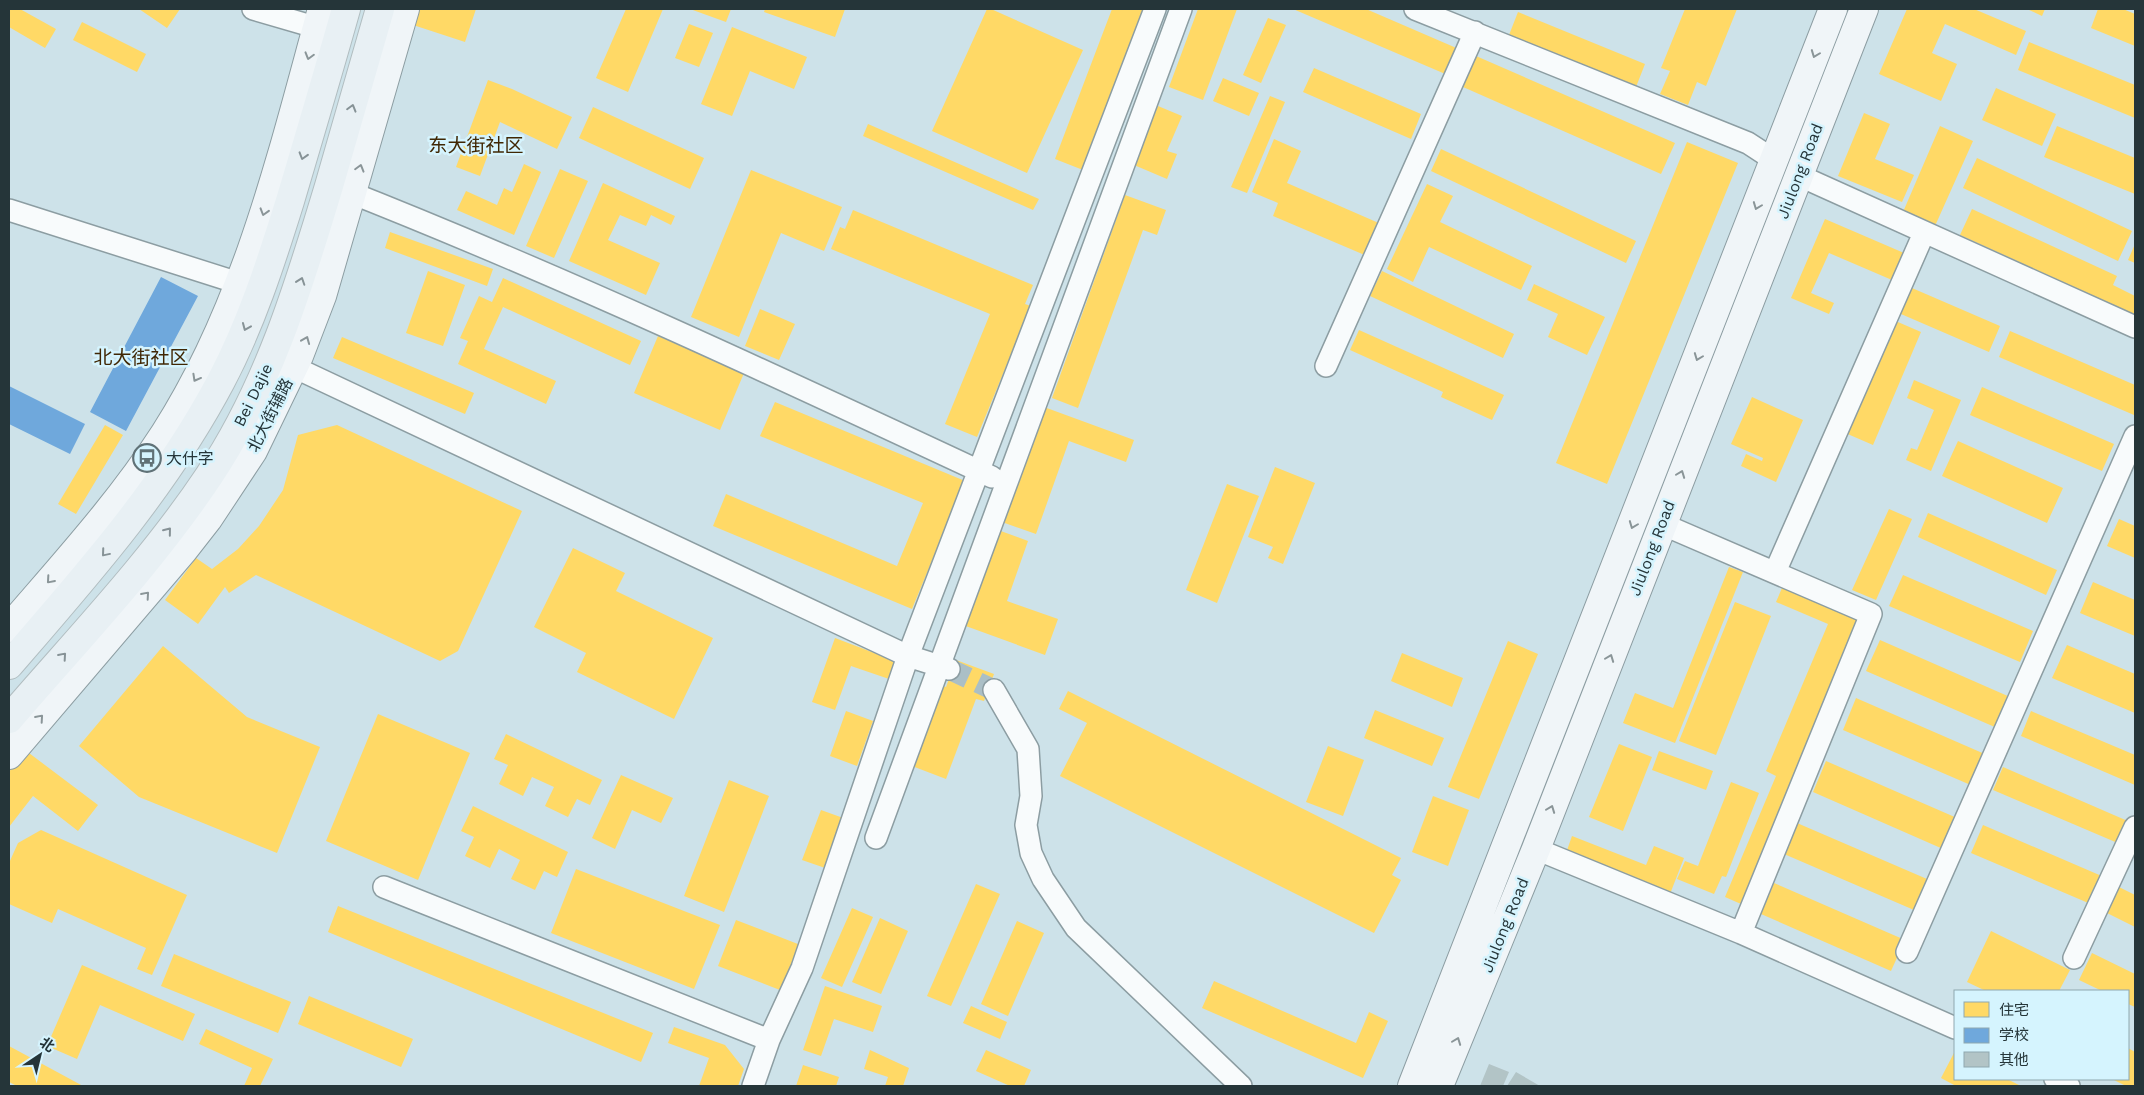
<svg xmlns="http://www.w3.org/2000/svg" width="2144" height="1095" font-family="'Work Sans','Noto Sans SC',sans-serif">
	<rect width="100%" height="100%" fill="#cde2e9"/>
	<path fill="#ffd966" d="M9,9H20L56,29L45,48L9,27Z
		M139,9H180L167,28Z
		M412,9H476L465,42L407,23Z
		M626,9H663L628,92L596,78Z
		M690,9H731L726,22Z
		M765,9H845L835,37L764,12Z
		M987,9H991L1083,50L1027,173L932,131Z
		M1112,9H1144L1083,170L1055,159Z
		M1198,9H1237L1203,100L1169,87Z
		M1293,9H1366L1461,50L1450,76Z
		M1685,9H1737L1706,86L1697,82L1688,105L1660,94L1670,71L1661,68Z
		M1907,9H1974L2026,31L2016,55L1945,24L1932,53L1957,64L1941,101L1879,74Z
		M2027,9H2045L2042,16Z
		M2098,9H2123L2135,14V46L2091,28Z
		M1518,12L1645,64L1636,87L1509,35Z
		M1268,18L1286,25L1261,83L1243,75Z
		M82,22L146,54L137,72L73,40Z
		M689,24L713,33L699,67L675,58Z
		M732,27L807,57L794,89L750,71L732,116L701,104Z
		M2029,42L2135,85V118L2018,70Z
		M1476,56L1675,143L1661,174L1463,87Z
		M1314,68L1421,114L1411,139L1303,92Z
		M1223,78L1259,93L1249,116L1213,101Z
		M488,80L512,89L572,117L557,149L500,122L480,176L456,167Z
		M1996,88L2056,114L2042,146L1982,120Z
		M1270,96L1285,102L1247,193L1231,187Z
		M1158,106L1182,116L1167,151L1177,154L1167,179L1134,165Z
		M593,107L704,158L690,189L579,138Z
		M1864,113L1890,124L1875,159L1914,175L1902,202L1838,176Z
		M868,124L1039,199L1033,210L863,136Z
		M1940,126L1973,141L1935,226L1903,212Z
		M2057,126L2135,158V194L2044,157Z
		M1274,139L1301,151L1287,183L1381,224L1367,256L1273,216L1278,203L1252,192Z
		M1687,142L1738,163L1607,484L1556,463Z
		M1441,149L1636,241L1626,263L1431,171Z
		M1977,158L2132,231L2118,261L1963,188Z
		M524,164L541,172L514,235L457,210L466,191L497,205L504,188L512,192Z
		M560,169L588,181L554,258L526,246Z
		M751,170L842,207L824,251L781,233L739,337L691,317Z
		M603,183L675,216L671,225L651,215L646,226L620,215L608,240L660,263L646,295L569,261Z
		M1427,184L1453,196L1440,222L1532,266L1521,290L1429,247L1413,282L1387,269Z
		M1125,195L1166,210L1157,235L1143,230L1078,408L1052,398Z
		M1972,209L2117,276L2113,285L2135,296V315L1960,235Z
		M853,210L1033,285L1025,304L1031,306L977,437L945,424L990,314L831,249L840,227L845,229Z
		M1825,219L1911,256L1899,283L1829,253L1811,293L1834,303L1829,314L1791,298Z
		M390,232L493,269L487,286L385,248Z
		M2135,244V263L2128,260Z
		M428,271L465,285L443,346L406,333Z
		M1382,271L1514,334L1503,358L1370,296Z
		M503,278L641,341L630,365L503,307L484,349L556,381L546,404L458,364L468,341L460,338L479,296L492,302Z
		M1534,284L1605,317L1587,355L1548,337L1558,314L1527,300Z
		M1905,285L2000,326L1989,352L1894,311Z
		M760,309L795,324L779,360L745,346Z
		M1891,319L1921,332L1873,445L1843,432Z
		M1359,330L1504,395L1492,420L1441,397L1443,392L1350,350Z
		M2010,331L2135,385L2134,415L1999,357Z
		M658,336L744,373L720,430L634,393Z
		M342,337L474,393L465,414L333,358Z
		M1914,380L1961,400L1931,471L1906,460L1911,448L1917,450L1934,410L1907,398Z
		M1982,387L2114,444L2102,471L1970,415Z
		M1752,397L1803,420L1776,482L1741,466L1746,454L1762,461L1763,458L1731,444Z
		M775,402L965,481L912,609L713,526L726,494L897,566L923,503L760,436Z
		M1044,407L1134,440L1126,462L1069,441L1036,534L1002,522Z
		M105,425L123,435L76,514L58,504Z
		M337,425L522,511L458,651L440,661L256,575L229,593L225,587L198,624L165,600L196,558L212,569L238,549L259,526L283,490L298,435Z
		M1958,441L2063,488L2047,523L1942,476Z
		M1275,467L1315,483L1283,564L1268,558L1273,547L1248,537Z
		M1227,484L1259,496L1217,603L1186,590Z
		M1889,509L1912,519L1876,600L1852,590Z
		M1928,513L2057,570L2046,595L1918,537Z
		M2119,519L2135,526V558L2107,546Z
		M998,530L1028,541L1007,601L1058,619L1045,655L963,625Z
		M573,548L625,573L616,591L713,638L674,719L577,672L586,653L534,627Z
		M1729,567L1743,572L1675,743L1623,723L1635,693L1673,708Z
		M1903,575L2033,631L2020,662L1889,606Z
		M2093,582L2135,600V636L2080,613Z
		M1782,588L1861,620L1741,904L1725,897L1776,776L1766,771L1828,624L1776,602Z
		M1735,602L1771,616L1716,755L1679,741Z
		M835,638L898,662L892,680L851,666L835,710L812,702Z
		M1880,640L2010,697L1997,728L1866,671Z
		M1508,641L1538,654L1479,799L1448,787Z
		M2067,645L2135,674V713L2052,678Z
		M163,646L247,717L320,747L277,853L139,797L79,746Z
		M1402,653L1463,678L1452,707L1391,681Z
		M956,660L994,674L984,701L976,699L946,779L912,766L943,686L946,687Z
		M1068,691L1401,858L1392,875L1401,880L1374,933L1060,776L1087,723L1059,709Z
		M1856,698L1987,755L1973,786L1843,730Z
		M1375,710L1444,738L1432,766L1364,738Z
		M846,711L873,721L857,766L830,756Z
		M2031,711L2135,755V785L2021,736Z
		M378,714L470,753L418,880L326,841Z
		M506,734L602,780L590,805L577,799L568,817L545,806L554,787L532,777L523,796L499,784L508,765L494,759Z
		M1619,744L1652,757L1623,831L1589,817Z
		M1328,746L1364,760L1343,816L1306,802Z
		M25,750L98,805L78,831L33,796L9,827V772Z
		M1659,751L1713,771L1706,790L1652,770Z
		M1826,761L1957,818L1943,849L1813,792Z
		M2003,767L2130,822L2120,844L1993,790Z
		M621,775L673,798L661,823L632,810L615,849L592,838Z
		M729,780L769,796L724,912L684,896Z
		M1731,782L1759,793L1726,877L1722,876L1714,894L1677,879L1685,861L1698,866Z
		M1433,796L1469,810L1448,866L1412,852Z
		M473,806L568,852L557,877L544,871L535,890L511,879L520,860L499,849L490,868L465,856L474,837L461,831Z
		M821,810L846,819L828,869L802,860Z
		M1797,823L1927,879L1914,910L1784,854Z
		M1983,825L2104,877L2093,905L1971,853Z
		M41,830L187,895L152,975L137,969L146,948L58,909L52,923L9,904V863L18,843Z
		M1572,836L1646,865L1654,846L1684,858L1670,894L1566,853Z
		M576,869L720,925L694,989L551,933Z
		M1774,883L1905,940L1891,971L1761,914Z
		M976,884L1000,894L951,1006L927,996Z
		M2117,886L2135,895V927L2105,912Z
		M338,906L653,1033L641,1062L328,932Z
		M852,908L873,917L842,987L821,978Z
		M880,918L908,931L881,994L852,982Z
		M736,920L803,946L785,992L718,966Z
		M1017,921L1044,933L1008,1016L981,1004Z
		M1991,931L2070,970L2059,991H1986L1967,982Z
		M2092,953L2135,974V1007L2128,1004V991H2102L2079,980Z
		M174,954L291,1002L278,1033L161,986Z
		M82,965L195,1014L183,1041L100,1005L77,1059L47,1046Z
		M1214,981L1356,1043L1369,1012L1388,1021L1363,1078L1202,1008Z
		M825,986L882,1006L873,1032L834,1019L821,1056L803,1050Z
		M309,996L413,1039L401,1067L298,1024Z
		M971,1006L1007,1022L1000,1039L963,1023Z
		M674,1027L725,1045L744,1069L738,1086H699L709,1058L668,1043Z
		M206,1029L273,1059L260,1086H244L252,1068L199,1044Z
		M9,1046L83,1086H17L9,1082Z
		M2128,1048L2135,1052V1086H2126L2112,1079H2128Z
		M870,1050L909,1068L903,1086H885L888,1077L864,1069Z
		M986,1050L1031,1070L1024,1086H1010L976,1071Z
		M1955,1051V1079H2007L2021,1086H1956L1941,1078Z
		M803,1065L839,1077L836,1086H796Z"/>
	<path fill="#6fa8dc" d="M161,277L198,296L126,431L90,412Z
		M9,386L85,424L70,454L9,424Z"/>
	<path fill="#b2c4c6" d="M1489,1064L1509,1072L1503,1086H1480Z
		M1516,1072L1540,1086H1507Z"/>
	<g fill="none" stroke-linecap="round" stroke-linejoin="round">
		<path stroke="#abbfc6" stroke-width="21" stroke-dasharray="21 11" stroke-linecap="butt" d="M949,669L994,690"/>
		<defs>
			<path id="street" d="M253,9L332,32
				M1415,9L1748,143L1774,160
				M1798,175L2135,327
				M339,188C560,275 776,376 992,477
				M9,210L254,288
				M281,361L908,656L949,669
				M1326,366L1475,32
				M1662,524L1871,614L1741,933
				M1775,572L1924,233
				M994,690L1028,749L1031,796L1026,825L1031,853L1043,879L1076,928L1241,1086
				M876,838L1181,9
				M1536,849L1741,933L1955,1028
				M384,887L769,1040
				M1907,952L2135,436
				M2074,958L2135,827
				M2055,1079L2069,1086
				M753,1086L769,1040L802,968L908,656L1155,9"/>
			<path id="secondary" d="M9,628C63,565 120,503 165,433C247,305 282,154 322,9
				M9,755L183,551L208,519L253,451L299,356L322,296L405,9
				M1412,1086L1833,9
				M1439,1086L1536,849L1864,9"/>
			<path id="primary" d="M9,665C87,575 165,487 221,381C251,324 271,262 290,201C309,137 328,73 346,9
				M9,719C77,640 151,563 209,476C268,388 299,286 329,186C346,127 363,68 380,9"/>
		</defs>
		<use href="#street" stroke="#8c9da2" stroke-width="24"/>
		<use href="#secondary" stroke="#8c9da2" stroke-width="30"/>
		<use href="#primary" stroke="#b1bdc0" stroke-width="30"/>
		<use href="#street" stroke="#f8fbfc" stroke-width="21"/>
		<use href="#secondary" stroke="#f0f5f8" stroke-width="28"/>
		<use href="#primary" stroke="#e8f0f4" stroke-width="28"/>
	</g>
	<defs><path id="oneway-chevron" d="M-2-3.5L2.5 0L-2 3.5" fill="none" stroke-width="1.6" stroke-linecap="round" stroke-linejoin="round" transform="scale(1.25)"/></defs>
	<g stroke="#8a9598">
		<use href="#oneway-chevron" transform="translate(1815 54) rotate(111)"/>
		<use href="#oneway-chevron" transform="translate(309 56) rotate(106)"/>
		<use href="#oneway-chevron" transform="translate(360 168) rotate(-74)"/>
		<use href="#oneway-chevron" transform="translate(1757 206) rotate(111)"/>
		<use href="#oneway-chevron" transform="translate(264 212) rotate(107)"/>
		<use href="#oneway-chevron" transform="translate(306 340) rotate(-68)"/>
		<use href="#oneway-chevron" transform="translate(1698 357) rotate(111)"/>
		<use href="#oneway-chevron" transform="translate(196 378) rotate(119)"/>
		<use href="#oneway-chevron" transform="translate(1681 474) rotate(-69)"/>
		<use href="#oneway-chevron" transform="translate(1633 525) rotate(111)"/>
		<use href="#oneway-chevron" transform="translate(50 580) rotate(131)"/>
		<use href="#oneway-chevron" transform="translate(146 595) rotate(-49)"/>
		<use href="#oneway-chevron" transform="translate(1610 658) rotate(-69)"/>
		<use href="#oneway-chevron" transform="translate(40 718) rotate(-49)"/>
		<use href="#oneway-chevron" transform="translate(1551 809) rotate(-69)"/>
		<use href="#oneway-chevron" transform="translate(1457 1041) rotate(-69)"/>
	</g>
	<g stroke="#869296">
		<use href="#oneway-chevron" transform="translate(352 108) rotate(-74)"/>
		<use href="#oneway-chevron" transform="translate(303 156) rotate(107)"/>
		<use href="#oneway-chevron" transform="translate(301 281) rotate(-71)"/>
		<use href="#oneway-chevron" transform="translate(246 327) rotate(113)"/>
		<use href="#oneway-chevron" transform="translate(168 531) rotate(-51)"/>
		<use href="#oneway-chevron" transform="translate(105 553) rotate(130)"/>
		<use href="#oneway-chevron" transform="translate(63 656) rotate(-49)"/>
	</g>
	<defs>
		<symbol id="bus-ring" viewBox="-11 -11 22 22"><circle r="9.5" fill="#d5f4fe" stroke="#607277" stroke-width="1.5"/><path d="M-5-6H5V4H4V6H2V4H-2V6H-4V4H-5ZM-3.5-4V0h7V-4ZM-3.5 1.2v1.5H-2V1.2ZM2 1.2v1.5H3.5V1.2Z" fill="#607277"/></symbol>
	</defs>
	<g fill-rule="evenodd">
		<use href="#bus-ring" x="131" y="442" width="32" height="32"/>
	</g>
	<g text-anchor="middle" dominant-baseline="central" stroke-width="5" stroke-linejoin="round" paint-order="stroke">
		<g font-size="16" fill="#253539" stroke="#d5f4fe">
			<text transform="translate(1800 171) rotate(-69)">Jiulong Road</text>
			<text transform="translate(253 395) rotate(-64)">Bei Dajie</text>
			<text transform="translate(270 415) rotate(-63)">北大街辅路</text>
			<text transform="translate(1652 548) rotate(-69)">Jiulong Road</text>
			<text transform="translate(1505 925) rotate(-68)">Jiulong Road</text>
		</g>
		<g font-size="16" fill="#253539" stroke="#d5f4fe" text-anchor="start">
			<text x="166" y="458">大什字</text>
		</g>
		<g font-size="19" fill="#402704" stroke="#d5f4fe">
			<text x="476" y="145">东大街社区</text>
			<text x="141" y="357">北大街社区</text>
		</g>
	</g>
	<rect width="2144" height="1095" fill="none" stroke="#253539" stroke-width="20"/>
	<rect x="1954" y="990" width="175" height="90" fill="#d5f4fe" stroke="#8fa8af"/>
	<rect x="1964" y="1002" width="25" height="15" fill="#ffd966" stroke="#8fa8af"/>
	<text x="1999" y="1015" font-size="15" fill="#253539">住宅</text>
	<rect x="1964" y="1028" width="25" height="15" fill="#6fa8dc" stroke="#8fa8af"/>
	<text x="1999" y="1040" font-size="15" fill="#253539">学校</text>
	<rect x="1964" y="1052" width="25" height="15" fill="#b2c4c6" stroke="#8fa8af"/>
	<text x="1999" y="1065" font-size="15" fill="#253539">其他</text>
	<g transform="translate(40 1055) rotate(35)" stroke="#d5f4fe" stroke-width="4" paint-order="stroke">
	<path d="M0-4L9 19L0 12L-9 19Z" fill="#253539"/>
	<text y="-8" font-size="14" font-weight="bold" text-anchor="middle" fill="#253539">北</text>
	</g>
</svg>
